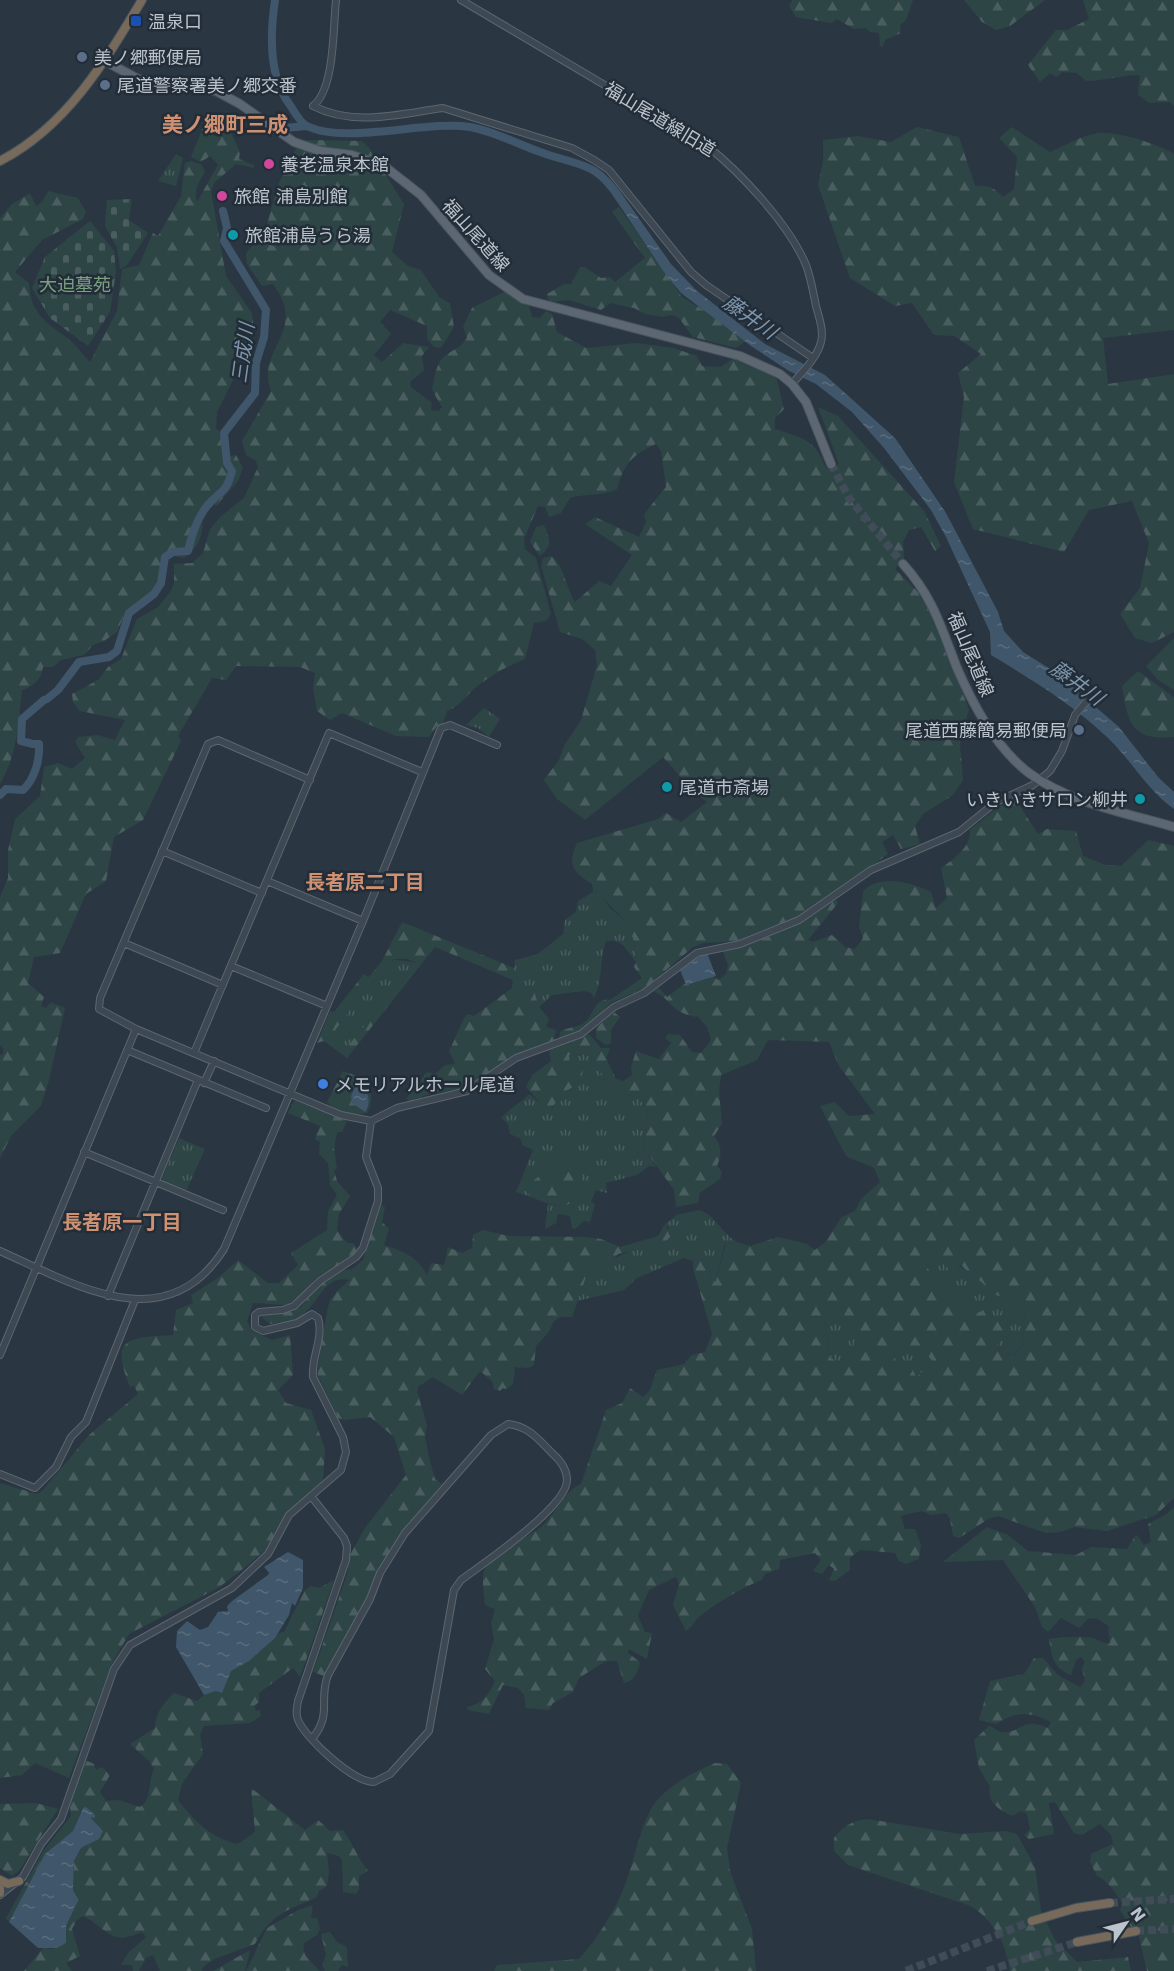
<svg xmlns="http://www.w3.org/2000/svg" width="1174" height="1971" font-family="'DejaVu Sans','Noto Sans JP',sans-serif">
	<defs>
		<pattern id="grass-tufts" width="24" height="20" patternUnits="userSpaceOnUse" patternTransform="scale(1.5)"><rect width="24" height="20" fill="#2d4545"/><path d="M3 7l-1-3M5 7V3M7 7l1-3M15 17l-1-3M17 17v-4M19 17l1-3" fill="none" stroke="#4a5e5f"/></pattern>
		<pattern id="forest-firs" width="22" height="20" patternUnits="userSpaceOnUse" patternTransform="scale(1.5)"><rect width="22" height="20" fill="#2d4545"/><path d="M5 1l3.5 6h-7zM16 11l3.5 6h-7z" fill="#4a5e5f"/></pattern>
		<pattern id="cemetery-stones" width="16" height="16" patternUnits="userSpaceOnUse" patternTransform="scale(1.5)"><rect width="16" height="16" fill="#2d4545"/><path d="M2 7V4a2 2 0 0 1 4 0v3zM10 15v-3a2 2 0 0 1 4 0v3z" fill="#4a5e5f"/></pattern>
		<pattern id="water-ripples" width="26" height="14" patternUnits="userSpaceOnUse" patternTransform="scale(1.5)"><rect width="26" height="14" fill="#40566a"/><path d="M2 4q2-2 4 0t4 0M15 11q2-2 4 0t4 0" fill="none" stroke="#5a6d7e"/></pattern>
	</defs>
	<rect width="100%" height="100%" fill="#2a3743"/>
	<path fill="url(#grass-tufts)" d="M176,154L183,158L176,186L158,181Z
		M484,708L500,719L489,737L478,728L466,725Z
		M593,892L603,898L610,908L625,921L633,938L637,958H633C624,946 621,939 606,941C599,961 603,980 594,998L591,993L584,991L552,995L539,1007L512,988L515,960L538,954L563,934L565,920L576,912L578,901Z
		M390,959L418,963L347,1047L331,1036L354,1004L387,967Z
		M586,1054L593,1059L613,1092L639,1098L648,1111L643,1147L656,1167L649,1166L637,1175L606,1183L607,1193L596,1190L591,1202L595,1204L590,1222L584,1221L575,1229L572,1228L570,1216L558,1214L556,1223L545,1229L548,1204L557,1206L576,1153L567,1154C557,1169 540,1175 526,1187L531,1197L516,1192L533,1150L522,1145L521,1139L510,1134L508,1124L501,1118C510,1108 519,1104 529,1094L541,1104L552,1109C564,1092 570,1077 569,1055Z
		M179,1138L205,1149L186,1191L164,1183L162,1178Z
		M699,1210C716,1215 720,1232 737,1242L725,1244L716,1281L712,1282L708,1264L701,1258L693,1261L684,1258L637,1278L624,1290L577,1301L586,1277L597,1262C622,1259 648,1242 670,1228L664,1225L677,1215Z
		M937,1257C960,1265 980,1276 995,1295L1005,1297L1025,1312L1023,1344L1014,1355L1002,1354L996,1345L1008,1334L995,1319L982,1311L974,1314L936,1283L926,1265Z
		M833,1317L851,1325L860,1336L840,1363L831,1357L824,1322Z
		M907,1347L928,1356L934,1363L916,1377L896,1370L894,1351Z"/>
	<path fill="url(#forest-firs)" fill-rule="evenodd" d="M792,0H913L906,20L900,25L901,33L885,40L883,47L880,46L879,33L870,32L866,28L854,29L837,19L831,23L796,17L789,6Z
		M964,0H1045L1010,26L996,30L982,22Z
		M1083,0H1174V106L1170,102L1149,103L1138,95L1140,75C1121,75 1104,81 1086,81L1077,73L1063,72L1056,77L1050,73L1040,82L1028,65L1056,30H1067L1089,19Z
		M215,123L222,133L229,128L240,152L239,159L254,165V168L236,164L214,183L211,191L226,276L252,313L254,330L249,343L240,353L234,378L217,412L216,428L224,437L227,447L222,450L225,457L236,455L243,468L238,481L216,506L209,500L200,509C206,528 201,547 184,558L169,555L164,560L165,585L159,593L147,604L129,613L123,618L117,632L104,641L93,645L84,655L61,660L53,667H43C41,680 33,687 22,690C18,724 18,753 0,784V218L11,205L30,193L36,206L42,202L48,191L78,198L86,212L83,219L42,240L15,272L29,283C31,320 51,323 74,344C80,350 85,357 90,362L117,311L122,269L139,265L153,233L158,236L181,196L185,163L191,161L202,165L205,172C199,182 193,190 197,202L218,165L210,156L201,162L191,157L203,127Z
		M917,127L959,137L975,186C988,185 994,187 1003,197L1014,189L1017,157L999,138L1012,127L1050,152C1066,145 1081,136 1098,133C1117,131 1158,144 1174,154V330L1103,338L1108,384L1174,374V632L1152,643L1135,638L1120,614L1140,588L1149,543L1132,501L1089,510L1064,552L973,529L954,482L964,397L958,373L981,354L954,336L934,335L912,303L895,306L850,278L818,185L823,161V140L858,136L891,142Z
		M311,140L362,141L370,149L404,204L392,252L408,266L421,270L439,297L450,303L454,327L441,348L434,347L427,339V326L390,310L380,322L391,334L374,355L382,362L403,343L429,347L422,356L424,370L410,382L411,387L432,403L431,410L439,411L442,407L432,390C434,380 435,369 441,360C449,350 462,349 467,337L463,327L472,308L508,290L527,299L532,317L540,318L546,311L552,314L557,332L586,348L636,343L673,348L697,356L702,366L720,367L736,357L774,368L784,409L775,418V429C804,439 814,438 826,468L839,464L818,407L838,416L924,511L941,546L935,551L921,527L909,530L903,542L904,559L895,569L917,591L928,609L969,709L960,743L963,780L953,795L923,814L915,826L920,844L901,849L893,835L882,842L888,854L809,912L737,941L704,943L693,947L645,988L610,1003L589,1027L559,1039L560,1032C568,1026 578,1029 586,1021C595,1012 595,998 610,1000L642,978L634,967L636,962L633,958H637L633,938L625,921L603,898L593,892L592,884C573,872 567,865 577,843L658,819L666,813L681,822L707,802L694,792L663,757L585,820L557,799L544,780L559,760L564,746L581,720L597,665L595,650L582,639L560,632L541,566L543,558L551,556C564,565 566,588 575,602L599,581L611,586L632,555L585,524L595,517L639,537L646,522L644,514L666,487L661,451L656,444C632,455 624,464 617,489C600,497 588,493 570,498L561,513L549,517L545,507L538,506L524,539L525,549L536,558L551,614L546,621L534,623L525,659C507,666 492,675 476,687C466,696 460,706 447,711L443,723L437,726L429,737L396,736L342,713L330,720L317,711L313,688L315,673L300,667L236,666L226,680L212,678L178,736L181,741L143,820L114,837L106,881L86,894L60,953L34,957L28,983L44,997L41,1006L46,1008L51,1002L65,1008L49,1080L41,1106L11,1136L0,1158V1054L3,1055V1048L0,1045V897L8,878V850L15,819L40,796L44,767L58,763L72,769L85,758L75,742L78,737L97,735L115,740L125,720L80,711L73,702L72,694L98,680L108,667L121,659L137,619L158,607L170,592L174,584V564L192,563L203,553L210,529L220,517L244,498L258,467L256,461L246,455L242,441L271,391C255,348 309,333 273,284L262,286L247,264L246,253C251,246 262,238 265,231C267,225 276,193 276,189L300,141Z
		M619,207L682,297L750,338L736,348L693,337L679,318L672,315L662,317L645,314L634,308L610,303L601,310L569,300L549,302L547,294L564,284H571L580,267H585L601,278L610,277L615,282L645,258L612,212Z
		M544,525C550,540 553,546 540,556L530,542L536,527Z
		M1174,638V690L1158,680L1146,666Z
		M1138,671L1174,697V737C1132,741 1128,724 1122,686Z
		M1016,800L1038,834L1047,829L1076,831L1083,856L1106,865L1121,866L1148,840L1174,846V1498L1156,1515L1107,1531L1075,1527L1060,1532L1046,1533L998,1516L990,1518L959,1538L953,1536L950,1519L946,1513L931,1515L921,1511L901,1516L905,1529H915L921,1545L919,1559L906,1564L899,1561L895,1553L860,1550L850,1558V1570L835,1581L829,1580L834,1569L829,1565L822,1574L813,1571L821,1560L815,1553L780,1560L779,1569L765,1574L762,1580C747,1585 711,1606 699,1617C694,1622 692,1627 686,1631L673,1605L679,1584L676,1577L649,1590L638,1615L645,1632L652,1633L647,1659L629,1649L628,1653L640,1662C638,1672 635,1681 624,1683L617,1661H606L579,1678L573,1692L553,1703L549,1710L526,1708L524,1695L518,1688L503,1685L489,1714L468,1710L467,1707C484,1703 488,1695 495,1681L485,1669L494,1639L491,1623L495,1609L485,1605C484,1595 481,1577 485,1568C495,1548 524,1541 541,1527C556,1514 564,1491 581,1484L606,1410L622,1403L630,1388L643,1397L650,1390L657,1370L684,1364L692,1355L705,1352L712,1334L693,1268V1261L701,1258L708,1264L712,1282L716,1281L726,1244L737,1242L750,1246L778,1237L807,1244L815,1250L825,1242L842,1217L855,1211L861,1199L880,1182L874,1168L846,1156L820,1106L835,1102L849,1116L875,1114L839,1066L829,1042L768,1040L757,1060L721,1075L719,1090L722,1124L714,1136C722,1146 722,1154 717,1166L722,1172L720,1179L700,1193L698,1203L676,1207L674,1190L643,1147L648,1111L639,1098L613,1092L593,1059L586,1054L569,1055L570,1067L583,1070L580,1083L564,1092L551,1109L541,1104L526,1087L532,1075L551,1061L549,1050L589,1034L601,1048H610L606,1058L616,1079L623,1081L632,1075L631,1067L636,1051L659,1059L671,1043L665,1038L668,1034L680,1035L692,1052L701,1053L711,1040L707,1027L698,1017C671,1014 671,998 653,991L659,988L667,997L690,980H704L713,977L719,980L726,974L728,965L723,952C763,941 801,925 835,899L838,903L808,940L813,942L832,935L845,947L855,949L863,938L859,927L863,891C881,874 910,882 931,892L936,908L947,898L941,868C954,859 971,847 970,830L998,807ZM937,1257L949,1269L961,1265C973,1277 985,1283 995,1295L1005,1297L1025,1312L1023,1344L1015,1355L1002,1354L996,1346L1008,1334L1011,1320L1002,1315L995,1319L986,1305L982,1311L974,1314L936,1283L926,1265ZM833,1317L841,1325H851L859,1336L840,1363L831,1358L824,1322ZM907,1347L928,1356L934,1363L916,1377L911,1366L897,1370L894,1351Z
		M402,922L514,968L513,980L435,947L347,1058L324,1041L317,1043L330,1011L334,1012L364,974L369,977L382,961ZM390,959H407L417,963L347,1047L331,1036L354,1004L387,967Z
		M512,988L534,991L539,1007L549,1019L546,1027L556,1030L554,1040L518,1054L463,1088L429,1094L410,1101L406,1099L427,1072L435,1074L445,1065L455,1064L449,1051C456,1038 459,1026 467,1014L474,1016Z
		M614,1012L620,1017L611,1030V1043L606,1045L596,1038V1028Z
		M343,1071C364,1077 379,1091 367,1113C354,1116 336,1112 327,1102Z
		M295,1100L347,1121L342,1132H337L334,1148L337,1169L334,1170L337,1181L350,1196L339,1214L337,1230L347,1243H353L357,1248L354,1255L315,1279L298,1299L285,1305L253,1303L247,1321L252,1331L272,1340L290,1335L293,1375L278,1390L286,1403L311,1410L325,1449L323,1480L286,1513L269,1547L238,1573L218,1588L129,1634L112,1663L69,1778L35,1763L22,1775L0,1778V1483L37,1494L43,1490L89,1435L138,1394L134,1386L130,1387C109,1336 129,1338 173,1335L176,1310L193,1303L191,1295L218,1278L238,1260L268,1283H279L298,1265L291,1253L327,1230L328,1211L337,1195L330,1185L328,1163L319,1154L320,1142L315,1139L320,1126L288,1113Z
		M576,1152L582,1175L580,1197C562,1212 552,1205 531,1197L526,1187C539,1173 557,1170 567,1154Z
		M380,1204L385,1207L382,1222L389,1229L384,1245C404,1252 417,1256 427,1275L431,1263L444,1265L448,1247L462,1253L472,1248L473,1235L483,1230L508,1236L586,1237L601,1239L620,1247L658,1236L664,1225L673,1234L662,1245L618,1254L612,1260L597,1262L586,1277L572,1317H560L554,1321L548,1333L536,1346L534,1365L528,1368L515,1367L513,1384L506,1389L503,1388L500,1391L494,1389L492,1381L480,1371L462,1395L433,1377L419,1386L417,1391L427,1425L425,1436L429,1458L435,1479L442,1484L403,1531L376,1574L368,1597L324,1676L313,1672L347,1575L350,1555L365,1528L406,1475L394,1437L370,1417L344,1420L338,1418L318,1376C317,1372 327,1305 330,1301C334,1293 343,1286 349,1280C324,1274 318,1305 299,1318C291,1322 279,1322 270,1324L261,1317L264,1314L293,1311L301,1307L319,1285L345,1270L352,1269L363,1260Z
		M1174,1507V1971H1147L1137,1928L1131,1927L1120,1910L1122,1903C1117,1894 1106,1879 1097,1876L1090,1862L1091,1854L1113,1844L1111,1835L1100,1824L1082,1835L1074,1833L1055,1802L1049,1803L1054,1834L1029,1839L1024,1835L1030,1829L1027,1814L1021,1811L1012,1816C1000,1810 987,1803 990,1787L979,1768L974,1740L989,1726C994,1727 997,1731 1001,1732C1023,1734 1020,1716 1048,1728L1051,1722C1029,1711 1017,1711 996,1724L979,1720L990,1681L1024,1674L1034,1658H1043L1058,1675L1080,1687L1085,1681L1082,1668L1085,1662L1081,1657L1076,1660L1071,1675C1053,1668 1052,1657 1049,1639C1054,1637 1087,1636 1093,1638C1100,1641 1102,1643 1110,1643L1108,1626L1098,1619L1089,1618L1079,1628L1061,1618L1048,1632L1042,1627L1035,1607L1003,1560L943,1562L987,1527L1008,1535L1028,1551L1076,1555L1091,1547L1127,1549L1135,1536L1137,1535L1144,1545L1151,1542L1148,1524L1167,1514Z
		M334,1580L300,1677L293,1668L259,1693V1702L254,1706L256,1711L260,1710L261,1716L250,1723L204,1726L200,1735L203,1754L182,1784L178,1800C193,1820 212,1839 238,1844L255,1832L251,1788L305,1830L318,1820L330,1831L343,1830C353,1844 357,1857 368,1871L359,1876V1889L356,1894L343,1892L342,1861L339,1856L327,1853L329,1872L327,1886L319,1891L316,1898C288,1909 269,1916 255,1944L214,1959L203,1967L202,1971H160L153,1955L146,1958L139,1971H133L132,1965H121L128,1953L146,1937L142,1932C109,1946 110,1930 83,1916L77,1920L72,1929L80,1956L66,1963L72,1971H24L43,1948L52,1949L66,1943V1926L76,1906L73,1890L74,1861L81,1848L99,1839V1827L82,1808L73,1831L45,1854L9,1922L6,1918L44,1850L71,1816C67,1797 78,1777 85,1760L94,1764L96,1770L102,1767L110,1775L100,1792L106,1801L119,1800L140,1807C153,1798 147,1783 154,1769L149,1761L130,1744L155,1728C155,1713 163,1704 174,1693L197,1701L204,1695L216,1691L234,1667L256,1655L279,1633L284,1632L305,1590L311,1586L319,1588Z
		M715,1763L727,1764L741,1783L727,1848L730,1871L752,1929L756,1971H494L497,1965L579,1959C597,1939 615,1911 625,1885C634,1862 638,1834 650,1811C662,1788 692,1773 715,1763Z
		M36,1803L58,1809L19,1871L12,1876L0,1868V1804Z
		M868,1819L960,1834L1005,1831L1017,1834L1035,1867L1041,1911L1055,1940L1077,1962L1128,1957L1131,1971H1010C1005,1942 996,1923 971,1906L848,1865L834,1851V1838C845,1825 852,1821 868,1819Z
		M313,1905L311,1918H317L320,1929L317,1935L304,1943C301,1958 312,1960 319,1971H246L267,1928L298,1910Z
		M330,1932L337,1942L347,1947L348,1967L342,1965L338,1971H325L322,1965L326,1955L321,1934Z
		M248,1951H250L245,1971H213Z"/>
	<path fill="url(#cemetery-stones)" d="M132,199L129,220L148,233L127,265L120,269L117,248L105,226L107,200Z
		M90,221L114,251L116,272L110,312L88,346L50,318L32,288L45,257Z"/>
	<path fill="url(#water-ripples)" d="M619,190L671,264L696,290L765,344L825,375L895,438L946,513L998,612L1004,631L1023,652L1055,672L1119,727L1158,777L1174,792V809C1147,790 1132,761 1108,738C1075,706 1031,679 991,655L990,632L946,537L931,510L884,448L852,412L816,384L789,371L751,346L681,293L666,275L612,194Z
		M707,953L716,976L686,985L679,967Z
		M356,1085L363,1086C369,1093 371,1104 365,1112L352,1103L351,1096Z
		M288,1552L303,1560V1588L295,1606L292,1603L289,1615L275,1638L249,1661L231,1671L222,1693L216,1691L204,1695L176,1647L177,1631L187,1621L200,1630L208,1627L218,1612L228,1611L227,1606L232,1601L268,1575L269,1572L264,1567Z
		M86,1807L95,1815V1818L90,1817L103,1831L99,1839L81,1848L74,1861L73,1890L78,1901L66,1926V1943L57,1948H38L9,1922L45,1854L73,1831L83,1808Z"/>
	<g fill="none" stroke-linecap="round" stroke-linejoin="round">
		<path stroke="#40566a" stroke-width="8" d="M275,0C270,34 268,77 290,105C294,111 300,123 307,126C345,145 426,120 470,127C494,131 519,145 543,153C583,167 595,161 621,200
			M285,128L306,126
			M47,699L58,690L79,662L109,657L117,651L129,613L154,594L161,583L165,557L173,552L188,551C192,535 196,520 207,506C220,490 226,495 232,471L227,463L224,433L255,393L256,363L264,337L266,310L224,241L227,228L223,211
			M29,743L21,741L22,719L44,700
			M0,795L6,789L23,790C35,779 40,759 39,744H32"/>
		<path stroke="#404c58" stroke-width="8" stroke-dasharray="8 4" stroke-linecap="butt" d="M831,464L849,498L903,564"/>
		<path stroke="#404c58" stroke-width="8" stroke-dasharray="8 4" stroke-linecap="butt" d="M1110,1903L1174,1899
			M1136,1931L1174,1929
			M906,1971L1032,1921
			M987,1971L1077,1942"/>
		<defs>
			<path id="minor" d="M336,0C333,27 335,89 313,106C354,127 399,114 443,108L572,148L594,160L609,170L691,272L706,285L813,358
				M461,0L706,145C740,172 789,224 806,265C811,278 813,292 816,306C819,318 824,330 821,342C817,358 802,372 792,384
				M310,780L218,740L208,744L100,998L99,1009L136,1029L341,1115L371,1121L397,1108L467,1091L516,1058L581,1034L614,1007L644,993L697,953L740,944L799,920L871,870L959,832L996,802L1033,785L1050,771L1062,751L1075,715L1092,695
				M162,851L262,893
				M267,881L363,921
				M124,943L223,985
				M231,966L327,1006
				M127,1050L266,1108
				M194,1053L329,733L422,772
				M204,1083L214,1061
				M84,1152L223,1210
				M0,1251C74,1284 166,1341 224,1249L363,921L441,728L450,725L497,745
				M108,1296L198,1080
				M0,1355L136,1029
				M0,1474L35,1488L56,1467L71,1437L86,1422L135,1300
				M311,1496L344,1538L347,1546L346,1560L298,1701C297,1708 295,1713 298,1720C306,1739 353,1782 374,1782L390,1774L429,1731L454,1590L461,1580C484,1563 567,1507 567,1480C567,1469 560,1460 552,1453C538,1439 528,1426 508,1424L491,1435L405,1533L380,1573L370,1599L328,1675C318,1701 333,1713 312,1739
				M0,1895L23,1877L41,1844L61,1819L114,1669L130,1645L232,1588L268,1554L289,1515L341,1470L346,1452L343,1437L313,1377C311,1357 324,1338 318,1318L312,1314L297,1323L263,1331L255,1327V1315L259,1312L283,1310L294,1306L320,1281L356,1257L363,1248L378,1201V1188L366,1157L371,1121"/>
			<path id="major" d="M105,61L138,79L216,91L240,104L294,142L320,151L352,155L384,166L421,195L489,275L523,299L740,356L780,374L792,384L806,402L831,464
				M903,564C933,597 941,627 957,668C973,705 996,748 1029,773C1069,803 1127,813 1174,827"/>
			<path id="highway" d="M0,161C66,127 105,62 142,0
				M0,1880L8,1884L19,1881
				M0,1889V1893
				M1032,1921L1076,1908L1110,1903
				M1077,1942L1136,1931"/>
		</defs>
		<use href="#minor" stroke="#5c6670" stroke-width="8"/>
		<use href="#major" stroke="#4a545f" stroke-width="10"/>
		<use href="#highway" stroke="#48535d" stroke-width="10"/>
		<use href="#minor" stroke="#3e4852" stroke-width="6"/>
		<use href="#major" stroke="#5c6772" stroke-width="8"/>
		<use href="#highway" stroke="#786a5b" stroke-width="8"/>
	</g>
	<rect fill="#1a4fb4" stroke="#222d38" stroke-width="2" x="130" y="15" width="12" height="12" rx="3"/>
	<g fill="#5c6f8a" stroke="#222d38" stroke-width="2">
		<circle cx="82" cy="57" r="6"/>
		<circle cx="105" cy="85" r="6"/>
		<circle cx="1079" cy="730" r="6"/>
	</g>
	<g fill="#d1479c" stroke="#222d38" stroke-width="2">
		<circle cx="269" cy="164" r="6"/>
		<circle cx="222" cy="196" r="6"/>
	</g>
	<g fill="#0f9aa8" stroke="#222d38" stroke-width="2">
		<circle cx="233" cy="235" r="6"/>
		<circle cx="667" cy="787" r="6"/>
		<circle cx="1140" cy="799" r="6"/>
	</g>
	<circle fill="#3f7fe0" stroke="#222d38" stroke-width="2" cx="323" cy="1084" r="6"/>
	<g text-anchor="middle" dominant-baseline="central" stroke-width="5" stroke-linejoin="round" paint-order="stroke">
		<g font-size="18" fill="#bbc3cc" stroke="#222d38" text-anchor="start">
			<text x="148" y="21">温泉口</text>
			<text x="94" y="57">美ノ郷郵便局</text>
			<text x="117" y="85">尾道警察署美ノ郷交番</text>
			<text x="281" y="164">養老温泉本館</text>
			<text x="234" y="196">旅館 浦島別館</text>
			<text x="245" y="235">旅館浦島うら湯</text>
			<text x="1067" y="730" text-anchor="end">尾道西藤簡易郵便局</text>
			<text x="679" y="787">尾道市斎場</text>
			<text x="1128" y="799" text-anchor="end">いきいきサロン柳井</text>
			<text x="335" y="1084">メモリアルホール尾道</text>
		</g>
		<g font-size="18" fill="#bbc3cc" stroke="#222d38">
			<text transform="translate(660 119) rotate(31)">福山尾道線旧道</text>
			<text transform="translate(476 235) rotate(48)">福山尾道線</text>
			<text transform="translate(971 654) rotate(67)">福山尾道線</text>
		</g>
		<g font-size="18" fill="#7ba080" stroke="#222d38">
			<text x="75" y="284">大迫墓苑</text>
		</g>
		<g font-size="20" font-style="italic" fill="#7e96ac" stroke="#222d38">
			<text transform="translate(750 317) rotate(35)">藤井川</text>
			<text transform="translate(243 353) rotate(-82)">三成川</text>
			<text transform="translate(1077 683) rotate(36)">藤井川</text>
		</g>
		<g font-size="20" font-weight="bold" fill="#d09172" stroke="#222d38">
			<text x="365" y="882">長者原二丁目</text>
			<text x="122" y="1222">長者原一丁目</text>
		</g>
		<g font-size="21" font-weight="bold" fill="#d09172" stroke="#222d38">
			<text x="225" y="125">美ノ郷町三成</text>
		</g>
	</g>
	<g transform="translate(1126 1923) rotate(55)" stroke="#222d38" stroke-width="4.5" paint-order="stroke">
	<path d="M0-4.5L10 22L0 15L-10 22Z" fill="#bbc3cc"/>
	<text y="-9" font-size="16" font-weight="bold" text-anchor="middle" fill="#bbc3cc">N</text>
	</g>
</svg>
